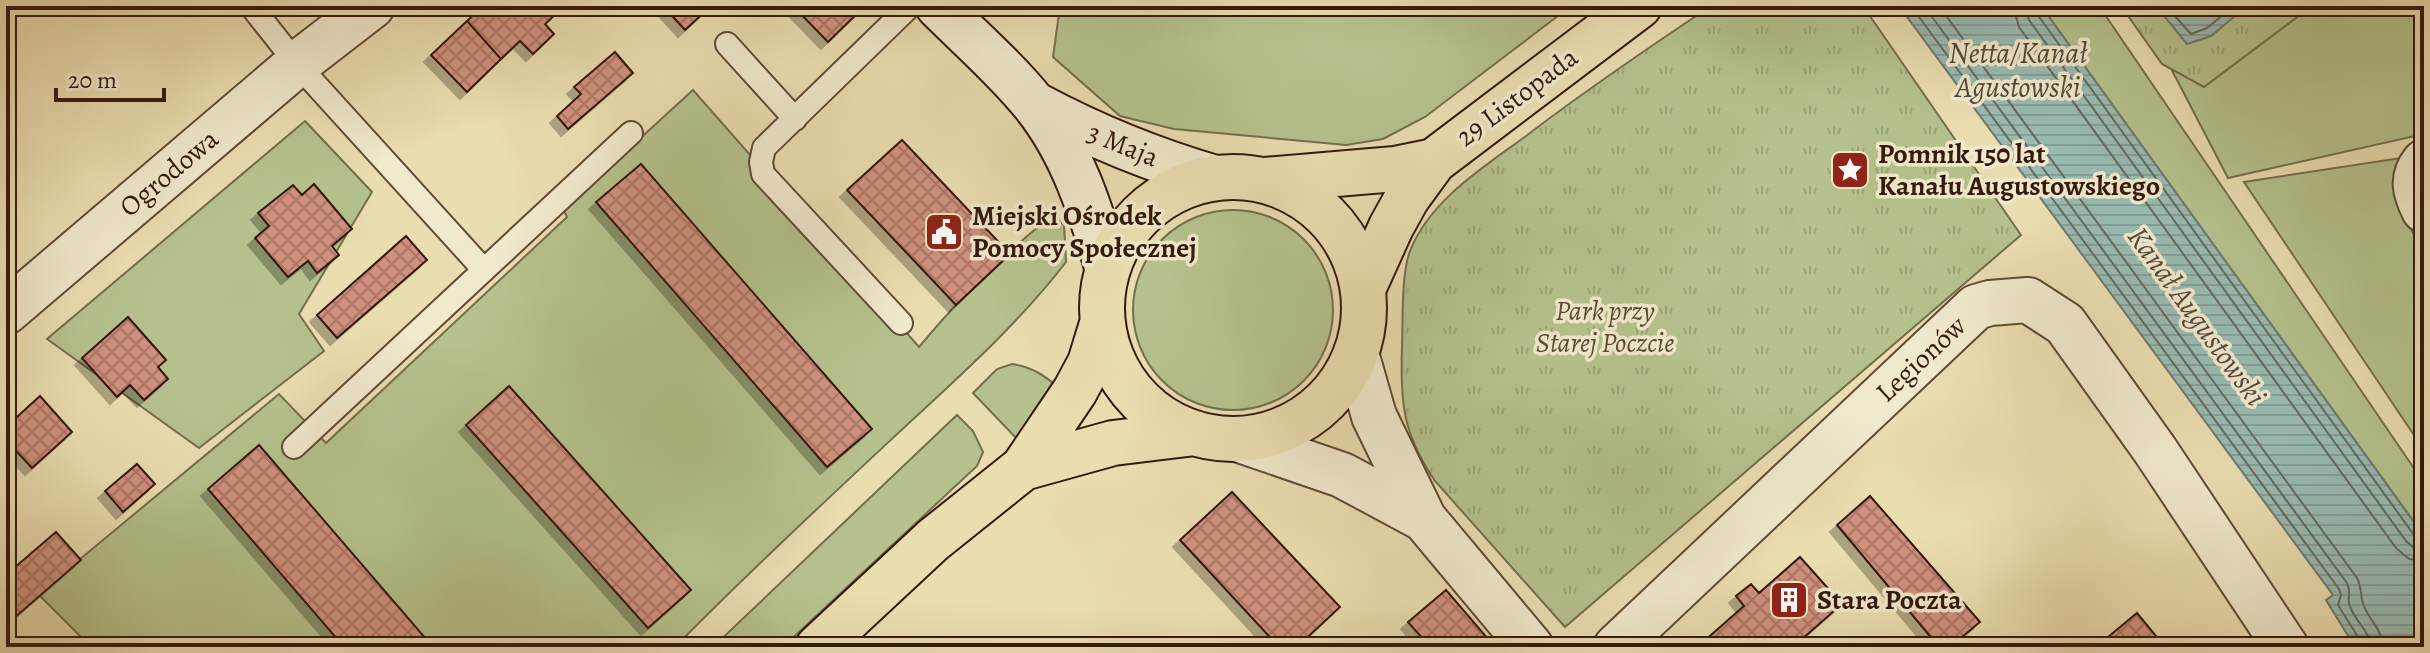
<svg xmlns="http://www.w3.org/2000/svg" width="2430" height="653" font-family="Alegreya,serif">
	<defs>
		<pattern id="park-tufts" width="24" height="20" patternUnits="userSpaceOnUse" patternTransform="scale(2)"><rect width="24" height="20" fill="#b5c28d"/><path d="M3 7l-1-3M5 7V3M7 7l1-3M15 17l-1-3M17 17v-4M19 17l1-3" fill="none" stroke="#9ca678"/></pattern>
		<pattern id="water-rules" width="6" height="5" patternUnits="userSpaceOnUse" patternTransform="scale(2)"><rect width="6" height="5" fill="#99bbb2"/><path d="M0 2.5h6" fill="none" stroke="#84a098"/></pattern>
		<pattern id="building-cross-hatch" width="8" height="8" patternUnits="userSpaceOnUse" patternTransform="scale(2)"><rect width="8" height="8" fill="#d0917d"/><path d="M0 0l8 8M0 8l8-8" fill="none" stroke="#aa7665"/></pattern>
		<filter id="shadow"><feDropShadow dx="-7" dy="7" stdDeviation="0" flood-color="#0004"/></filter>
	</defs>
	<rect width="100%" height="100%" fill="#eaddb0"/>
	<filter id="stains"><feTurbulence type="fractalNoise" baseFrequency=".0025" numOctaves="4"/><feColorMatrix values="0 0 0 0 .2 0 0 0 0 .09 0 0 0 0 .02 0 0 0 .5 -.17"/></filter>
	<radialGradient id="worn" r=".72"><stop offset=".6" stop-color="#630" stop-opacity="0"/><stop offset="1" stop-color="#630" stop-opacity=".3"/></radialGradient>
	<path fill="#b5c28d" stroke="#756e4e" stroke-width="2" d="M1060,6H1571L1425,117L1383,139L1346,145L1174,129L1120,116L1053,57Z
		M2041,6H2099L2424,483V536Z
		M2241,6H2424V134L2228,178L2163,53Z
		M693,90L919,347C958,300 1004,253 1053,215L1064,225L1066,262C1017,326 954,381 895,436C820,506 746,575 675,647H137L85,641L38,594L279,394L326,443L567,217L563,209Z
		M305,121L372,192L299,314L324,351L199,448L47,339Z
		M2401,158L2394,175V193L2424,256V450L2244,182Z
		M1133 310a100 100 0 1 1 200 0a100 100 0 1 1-200 0Z
		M1012,364C1032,367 1044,375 1059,388L1028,429L1016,438L973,393L997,369Z
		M957,415L973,431L983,452L977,466L783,647H713Z"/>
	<path fill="url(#park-tufts)" stroke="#756e4e" stroke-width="2" d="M1711,6H1863L2021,235L1565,627L1435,481C1403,434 1400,403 1402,348C1403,321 1401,275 1410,251C1430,200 1484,167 1526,136C1586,90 1648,48 1711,6Z
		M2121,6H2312L2204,87L2162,64Z"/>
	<path fill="url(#water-rules)" stroke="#717a71" stroke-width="2" d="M1899,6H2041L2424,536V647H2355L2326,600L2333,595Z
		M2156,6H2247L2211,36L2187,44Z"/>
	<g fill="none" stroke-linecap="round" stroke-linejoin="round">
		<path stroke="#676a60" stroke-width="2" d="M1911,6L2339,589L2341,595L2338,605L2360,640L2361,647
			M1924,6L2347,583C2351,592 2348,595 2349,603C2352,619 2370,630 2371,647
			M1939,6L2357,578C2362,587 2360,595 2363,604C2369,620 2382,629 2383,647
			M2013,6L2019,27L2396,548L2409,559L2424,561
			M2025,6L2029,20L2406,541L2414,548L2424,549
			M2035,6L2037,14L2414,535L2424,539
			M2166,6L2191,34L2207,28L2234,6"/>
	</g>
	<path fill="url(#building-cross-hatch)" stroke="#35190f" stroke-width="2" filter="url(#shadow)" d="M483,6H552L558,12L545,24L554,34L533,54L520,41L501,59L467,21Z
		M663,6H711L685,30Z
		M793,6H865L828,42Z
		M467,21L501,59L467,92L431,55Z
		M615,52L633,73L568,129L557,116L581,94L574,87Z
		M902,140L1010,254L956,305L847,190Z
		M641,164L872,429L827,467L596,202Z
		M314,184L352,229L332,246L339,255L317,273L308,261L288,277L255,238L269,226L258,213L293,185L302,195Z
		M406,236L427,260L337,338L317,315Z
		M128,317L166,360L158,367L168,379L144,400L130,385L117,397L82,358Z
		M509,386L691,590L648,628L466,425Z
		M40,396L72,432L32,468L6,440V427Z
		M259,445L433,647H344L208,489Z
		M137,464L155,484L123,512L105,491Z
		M1232,492L1340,607L1297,647H1279L1180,540Z
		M1870,496L1980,622L1950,647H1939L1837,525Z
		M56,532L81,560L6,625V575Z
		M1800,557L1842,604L1793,647H1705L1702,643L1744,606L1736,596L1751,584L1759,593Z
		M1446,590L1495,647H1430L1408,622Z
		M2137,613L2165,647H2096Z"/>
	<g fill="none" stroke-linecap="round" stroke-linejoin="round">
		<defs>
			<path id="lane" d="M251,6L297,64L484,270L631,133
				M727,44L795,119
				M901,323L763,174L761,162L764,148L910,6
				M294,447L484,270"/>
			<path id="street" d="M2424,162C2411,178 2415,192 2424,210
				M6,312L297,64L372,6
				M1356,353L1374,416L1424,519L1531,647
				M1237,439L1342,475L1424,519
				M1616,647L1976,307L1990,303L2028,300L2065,324L2155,450L2286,647"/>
			<path id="secondary" d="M938,6C968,36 1008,71 1034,104C1072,151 1091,210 1107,267
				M1036,105C1094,136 1153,160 1215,178"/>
			<path id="primary" d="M1102 308a131 131 0 1 1 262 0a131 131 0 1 1-262 0Z
				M1265,180L1395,169L1434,161
				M1363,289L1391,227L1407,198L1434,161L1639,6
				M1023,468L1113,443L1195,433
				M818,647L933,540L1023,468L1075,391L1090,363L1102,324"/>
		</defs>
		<use href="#lane" stroke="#624a37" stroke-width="26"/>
		<use href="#street" stroke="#624a37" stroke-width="48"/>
		<use href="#secondary" stroke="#35190f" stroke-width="48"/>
		<use href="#primary" stroke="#35190f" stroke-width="48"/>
		<use href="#lane" stroke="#f1e9cc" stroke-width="22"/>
		<use href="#street" stroke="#f1e9cc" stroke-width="44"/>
		<use href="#secondary" stroke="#f1e9cc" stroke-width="44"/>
		<use href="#primary" stroke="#eaddb0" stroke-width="44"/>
	</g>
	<defs>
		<symbol id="sight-square" viewBox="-11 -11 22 22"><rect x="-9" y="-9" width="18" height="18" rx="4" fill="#8f2418" stroke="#f1e9cc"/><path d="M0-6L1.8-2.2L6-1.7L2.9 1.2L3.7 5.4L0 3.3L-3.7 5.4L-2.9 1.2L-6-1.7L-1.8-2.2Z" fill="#fff"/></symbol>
		<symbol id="civic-square" viewBox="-11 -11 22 22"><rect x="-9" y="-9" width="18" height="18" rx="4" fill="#8f2418" stroke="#f1e9cc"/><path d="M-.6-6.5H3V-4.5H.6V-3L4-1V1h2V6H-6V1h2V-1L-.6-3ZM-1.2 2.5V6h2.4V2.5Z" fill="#fff"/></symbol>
		<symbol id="building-square" viewBox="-11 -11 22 22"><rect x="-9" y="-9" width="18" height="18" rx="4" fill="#8f2418" stroke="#f1e9cc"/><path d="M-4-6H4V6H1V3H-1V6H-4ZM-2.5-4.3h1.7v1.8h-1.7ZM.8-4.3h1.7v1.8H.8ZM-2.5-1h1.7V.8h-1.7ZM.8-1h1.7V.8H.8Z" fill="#fff"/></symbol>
	</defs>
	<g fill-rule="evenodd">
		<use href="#sight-square" x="1828" y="148" width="44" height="44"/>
		<use href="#civic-square" x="922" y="210" width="44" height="44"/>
		<use href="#building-square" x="1767" y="578" width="44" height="44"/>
	</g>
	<g text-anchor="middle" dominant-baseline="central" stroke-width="7" stroke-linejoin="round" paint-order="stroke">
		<g font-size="28" fill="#35190f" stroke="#f1e9cc">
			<text transform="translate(1517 97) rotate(-37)">29 Listopada</text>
			<text transform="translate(1123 145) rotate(22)">3 Maja</text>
			<text transform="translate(169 173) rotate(-40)">Ogrodowa</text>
			<text transform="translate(1921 359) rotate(-43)">Legionów</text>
		</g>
		<g font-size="28" font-weight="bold" fill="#35190f" stroke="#f1e9cc" text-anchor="start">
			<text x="1878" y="154">Pomnik 150 lat<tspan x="1878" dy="32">Kanału Augustowskiego</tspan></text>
			<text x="972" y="216">Miejski Ośrodek<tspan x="972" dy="32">Pomocy Społecznej</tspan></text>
			<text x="1817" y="600">Stara Poczta</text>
		</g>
		<g font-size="28" font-style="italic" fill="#5b4c35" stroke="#f1e9cc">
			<text x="1605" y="311">Park przy<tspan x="1605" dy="32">Starej Poczcie</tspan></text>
		</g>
		<g font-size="30" font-style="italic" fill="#534a40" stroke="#f1e9cc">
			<text x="2018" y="53">Netta/Kanał<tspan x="2018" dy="34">Agustowski</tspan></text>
			<text transform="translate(2197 316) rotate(54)">Kanał Augustowski</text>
		</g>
	</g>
	<rect width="2430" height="653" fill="none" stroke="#eaddb0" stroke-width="32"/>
	<rect x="8" y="8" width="2414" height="637" fill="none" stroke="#35190f" stroke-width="4"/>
	<rect x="16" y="16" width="2398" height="621" fill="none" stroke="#35190f" stroke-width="2"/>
	<path d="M56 88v12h108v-12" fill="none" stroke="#35190f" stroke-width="4"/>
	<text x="68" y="88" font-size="24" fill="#35190f" stroke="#f1e9cc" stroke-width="6" paint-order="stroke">20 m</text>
	<rect width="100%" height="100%" filter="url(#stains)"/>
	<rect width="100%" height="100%" fill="url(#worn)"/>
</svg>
